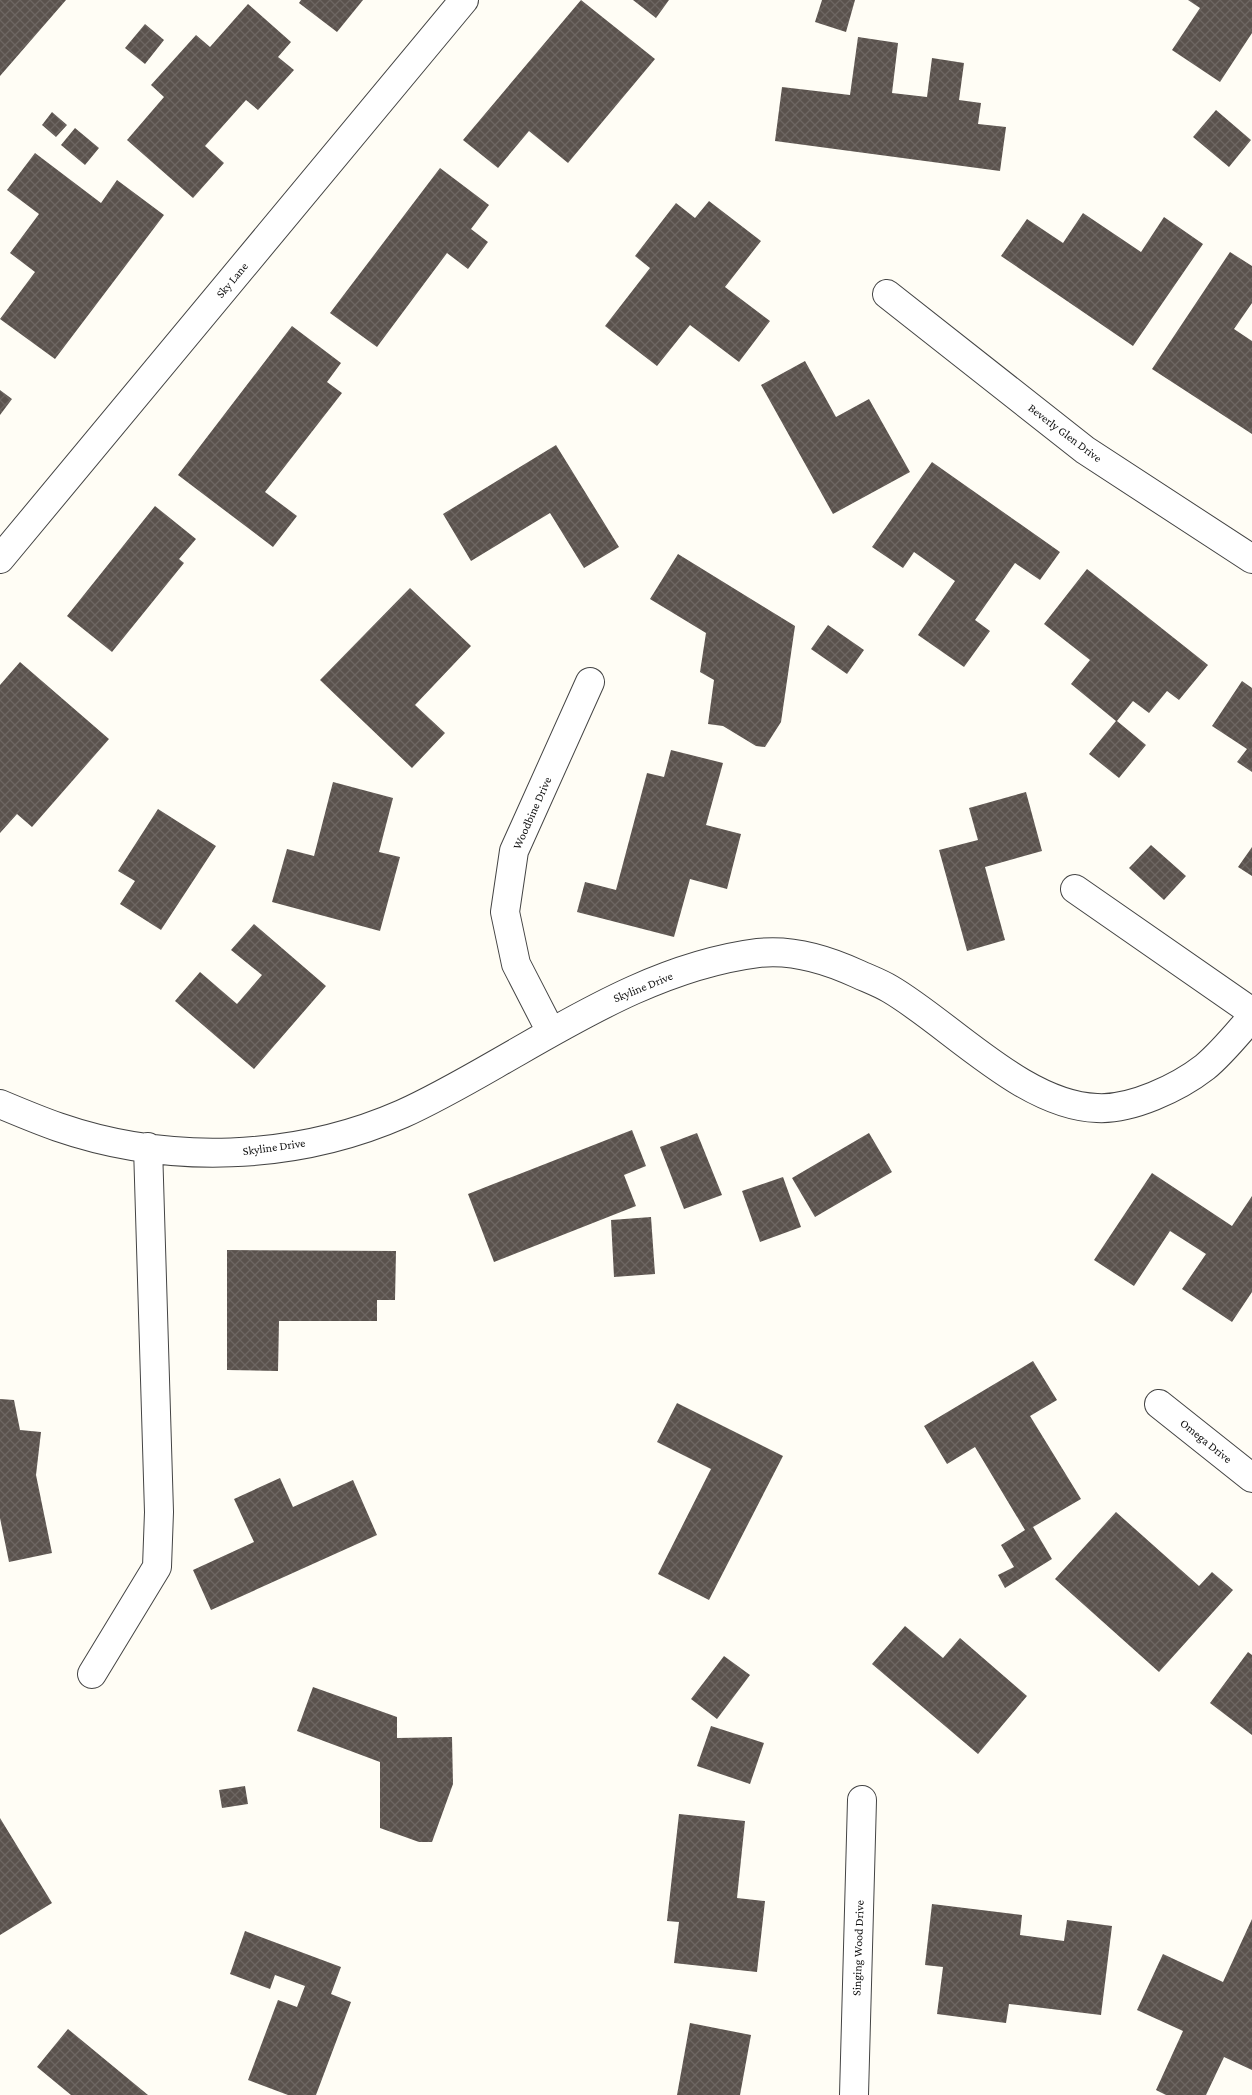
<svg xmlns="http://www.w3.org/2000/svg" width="1252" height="2095" font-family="'Crimson Pro',serif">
	<defs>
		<pattern id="building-cross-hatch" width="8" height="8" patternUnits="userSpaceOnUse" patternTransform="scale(1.25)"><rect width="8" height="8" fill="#5a524d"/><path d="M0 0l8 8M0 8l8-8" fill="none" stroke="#6d6662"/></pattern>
	</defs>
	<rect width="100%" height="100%" fill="#fffdf5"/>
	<path fill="url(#building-cross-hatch)" d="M0,0H66L0,76Z
		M301,0H363L337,32L299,3Z
		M581,0L655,59L568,163L529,131L498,168L463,140Z
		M633,0H669L656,18Z
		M822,0H855L846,32L815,22Z
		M1188,0H1252V33L1220,82L1172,50L1200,8Z
		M248,4L291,42L278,57L294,70L258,110L246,100L205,146L224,163L193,198L127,140L164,97L151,85L196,35L210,47Z
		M145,24L164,40L145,64L125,48Z
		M858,37L898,43L892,93L927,97L932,58L964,63L959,100L981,103L978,124L1006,127L1000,171L775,141L782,87L850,95Z
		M1216,110L1251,140L1229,167L1193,137Z
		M52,112L67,125L56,137L42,125Z
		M75,128L99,148L85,165L61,145Z
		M35,153L101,203L117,180L164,215L55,359L0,319L35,272L10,253L39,214L7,190Z
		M440,168L489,205L471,229L488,242L468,269L447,253L377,347L330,313Z
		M709,201L761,241L725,287L770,321L739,362L690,325L657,366L605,326L650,268L635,256L676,203L695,218Z
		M1083,213L1141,252L1164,217L1203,244L1133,346L1001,256L1027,219L1063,243Z
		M1230,252L1252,266V303L1234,329L1252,341V434L1152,369Z
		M292,326L341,363L327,382L342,393L265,492L297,516L273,547L178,475Z
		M805,361L836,417L869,399L910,472L833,514L761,385Z
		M0,390L12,399L0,415Z
		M556,445L619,547L584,568L550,513L471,561L443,514Z
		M932,462L1060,552L1040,580L1015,563L975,620L990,631L964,667L918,635L955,581L914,552L903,568L872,547Z
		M155,506L196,539L179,559L184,563L112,652L67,616Z
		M678,554L795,626L781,722L765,747L756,746L723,726L708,724L714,680L700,672L706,633L650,599Z
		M1087,569L1208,665L1179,700L1167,691L1149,713L1133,701L1117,721L1146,745L1119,778L1089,754L1116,721L1071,684L1090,660L1044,624Z
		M410,588L471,646L415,705L445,733L412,768L320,680Z
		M828,625L864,650L847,674L811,649Z
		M20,662L109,739L32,827L17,814L0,833V685Z
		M1242,681L1252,688V772L1237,762L1247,749L1212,726Z
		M671,750L723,763L706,825L741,834L727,889L690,879L674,937L577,912L585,882L616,890L647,773L664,777Z
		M333,782L393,798L379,852L400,857L380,931L272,902L287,849L314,856Z
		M1026,792L1042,851L985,867L1005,940L967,951L939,850L978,840L969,808Z
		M158,809L216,846L161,930L120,904L135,881L118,871Z
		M1151,845L1186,876L1164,900L1129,868Z
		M1252,847V876L1238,867Z
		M254,924L326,986L254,1069L175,1001L200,972L237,1004L262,975L231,950Z
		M632,1130L646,1166L624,1175L636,1206L494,1262L468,1194Z
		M697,1133L722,1195L684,1209L660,1147Z
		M869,1133L892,1172L815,1217L792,1178Z
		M1152,1173L1232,1226L1252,1196V1292L1232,1322L1182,1289L1206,1254L1170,1231L1134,1286L1094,1260Z
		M783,1177L801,1227L760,1242L742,1191Z
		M651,1217L655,1274L614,1277L611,1220Z
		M227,1250L396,1251L395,1300H377V1321H279L278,1371L227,1370Z
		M1033,1361L1057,1400L1030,1416L1081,1499L1033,1527L1052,1559L1005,1588L998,1575L1014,1567L1001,1545L1025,1530L975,1447L947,1464L924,1426Z
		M0,1399L14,1400L20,1430L41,1432L36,1475L52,1553L9,1562L0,1518Z
		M677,1403L783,1456L709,1600L658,1574L711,1469L657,1442Z
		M280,1478L293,1507L353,1480L377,1535L211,1610L193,1570L254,1542L234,1499Z
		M1116,1512L1199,1586L1212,1572L1233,1590L1159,1672L1055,1579Z
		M905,1626L943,1658L960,1638L1027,1696L978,1754L872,1664Z
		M1248,1652L1252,1655V1735L1210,1703Z
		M724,1656L750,1675L717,1719L691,1699Z
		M313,1687L397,1717V1738L452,1737L453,1784L432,1842H419L380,1828V1762L297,1731Z
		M711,1726L764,1743L750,1784L697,1766Z
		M245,1786L248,1804L222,1808L219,1790Z
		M679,1814L745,1821L737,1898L765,1901L757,1972L674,1963L679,1922L667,1921Z
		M0,1818L52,1903L0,1935Z
		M932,1904L1022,1915L1020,1935L1064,1941L1067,1920L1112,1926L1101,2015L1009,2004L1006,2023L937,2014L943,1967L925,1965Z
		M1252,1919V2070L1224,2057L1206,2095H1166L1156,2090L1183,2031L1137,2010L1163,1954L1223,1982Z
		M245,1931L341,1967L331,1994L351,2002L316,2095H288L248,2080L278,2000L297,2007L305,1986L275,1975L270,1989L230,1974Z
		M690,2023L751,2035L740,2095H677Z
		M68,2029L148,2095H71L37,2067Z"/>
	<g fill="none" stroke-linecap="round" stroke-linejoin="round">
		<defs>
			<path id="minor" d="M887,294L1085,450L1252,559
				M0,559L464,0
				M1075,889L1252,1012
				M551,1032L516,964L505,912L514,851L590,682
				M0,1104C19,1112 38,1120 58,1127C168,1165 295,1161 402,1114C442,1096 480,1073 517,1052C593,1008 671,964 758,953C792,949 828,960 858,974C869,979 880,983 890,989C950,1024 1024,1106 1097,1108C1131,1110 1178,1088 1205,1067C1222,1053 1237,1034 1252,1017
				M1159,1404L1252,1478
				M92,1674L157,1567L159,1512L148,1147
				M854,2095L862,1800"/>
		</defs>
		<use href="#minor" stroke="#444" stroke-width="30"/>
		<use href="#minor" stroke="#fff" stroke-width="28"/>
	</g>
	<g text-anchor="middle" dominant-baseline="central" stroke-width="5" stroke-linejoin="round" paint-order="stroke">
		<g font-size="12" fill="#111" stroke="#fff">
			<text transform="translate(232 280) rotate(-50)">Sky Lane</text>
			<text transform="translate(1065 433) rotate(37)">Beverly Glen Drive</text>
			<text transform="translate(532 813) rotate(-66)">Woodbine Drive</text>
			<text transform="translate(643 987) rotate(-22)">Skyline Drive</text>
			<text transform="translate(274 1147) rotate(-8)">Skyline Drive</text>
			<text transform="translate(1206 1441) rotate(39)">Omega Drive</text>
			<text transform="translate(858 1948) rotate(-88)">Singing Wood Drive</text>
		</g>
	</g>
</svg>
